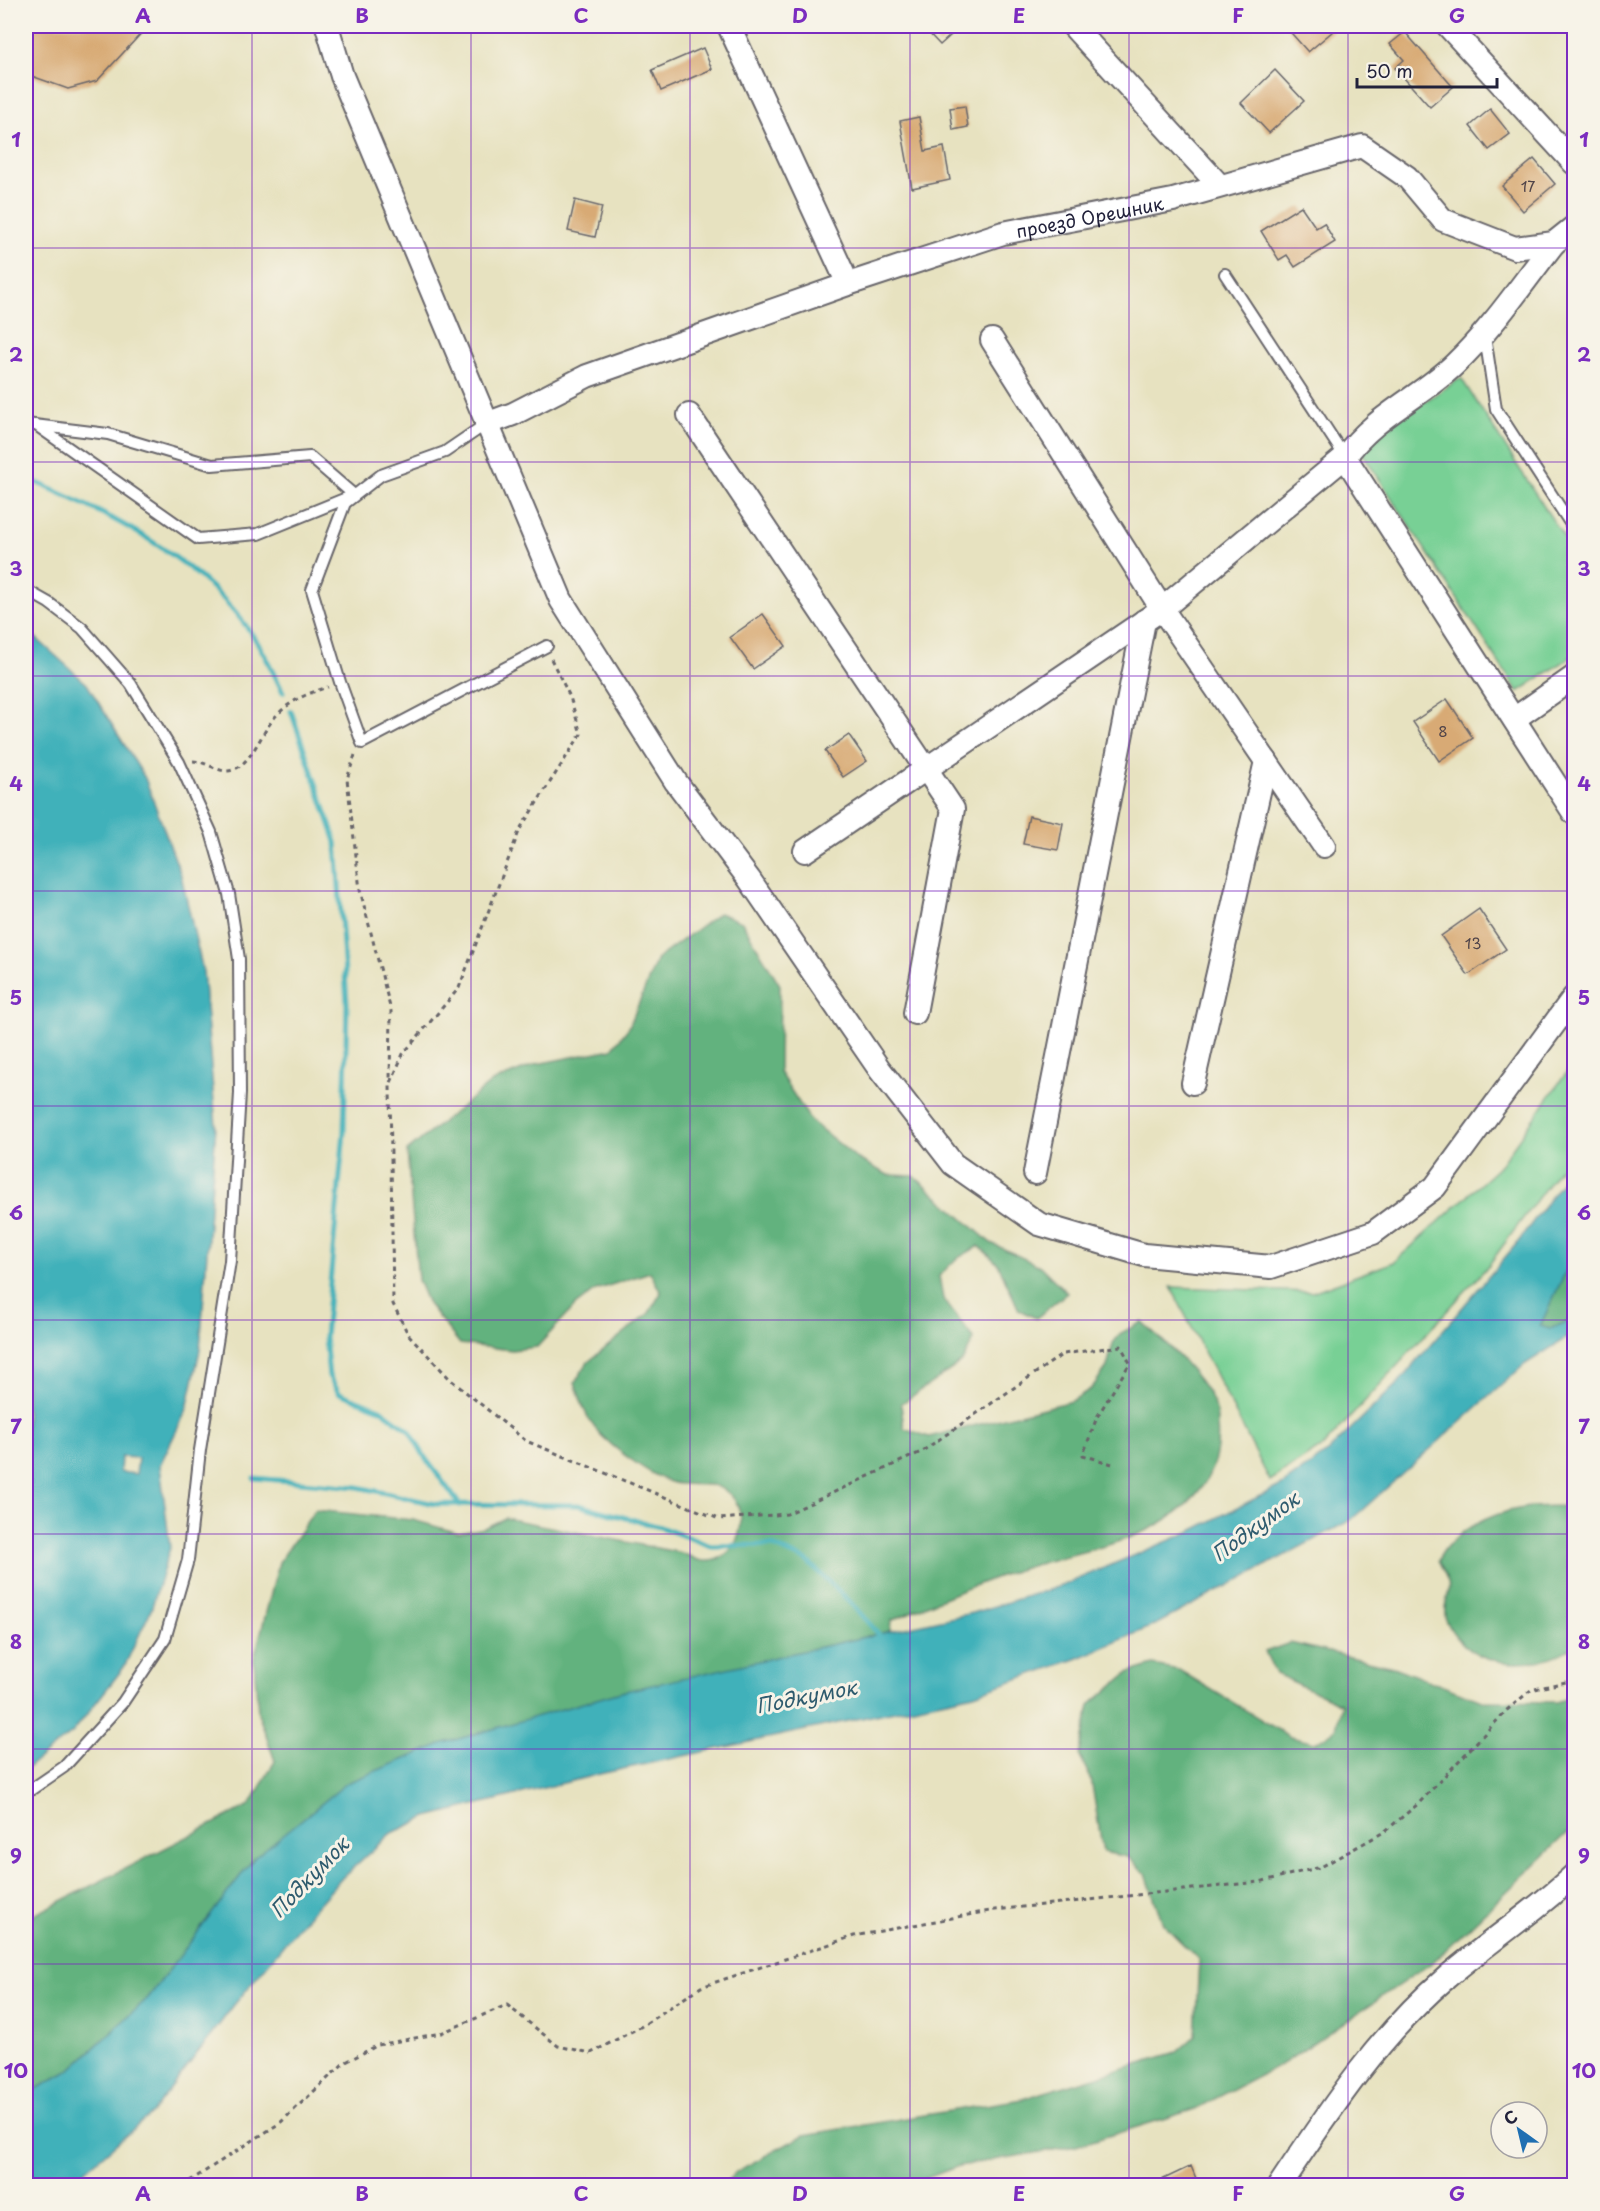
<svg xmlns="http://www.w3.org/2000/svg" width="1600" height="2211" font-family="'Playpen Sans',sans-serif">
	<rect width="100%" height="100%" fill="#f7f3e8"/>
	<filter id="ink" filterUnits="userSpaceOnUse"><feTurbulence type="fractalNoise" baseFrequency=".0167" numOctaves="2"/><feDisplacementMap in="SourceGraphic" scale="12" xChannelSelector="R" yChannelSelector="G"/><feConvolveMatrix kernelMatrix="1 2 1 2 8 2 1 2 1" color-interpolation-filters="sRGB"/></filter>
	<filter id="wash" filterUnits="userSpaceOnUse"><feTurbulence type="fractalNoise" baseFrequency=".008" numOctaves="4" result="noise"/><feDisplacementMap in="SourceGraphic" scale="24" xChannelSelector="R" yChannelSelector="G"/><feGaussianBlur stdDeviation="1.35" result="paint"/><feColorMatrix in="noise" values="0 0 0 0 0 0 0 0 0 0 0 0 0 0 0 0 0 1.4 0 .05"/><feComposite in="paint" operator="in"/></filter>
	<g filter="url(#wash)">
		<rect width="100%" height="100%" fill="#e7e2c0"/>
		<path fill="#78d095" stroke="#4d7968" stroke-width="1.5" d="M1461,378L1574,553V655L1518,692L1357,445Z
			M1574,1062V1149L1488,1266L1325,1445L1270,1481L1171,1287L1312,1292L1394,1262L1498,1168Z"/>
		<path fill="#62b27e" stroke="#426a5c" stroke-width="1.5" d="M719,913L742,922L780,985L779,1072L811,1121L858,1159L888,1175L914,1176L991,1243L1040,1266L1067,1293L1036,1318L1019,1310L998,1264L979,1246L956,1259L939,1276L943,1299L974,1339L962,1362L901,1404L904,1428L929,1437L1072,1401L1092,1388L1107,1367L1113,1343L1121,1333L1142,1322C1170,1347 1196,1370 1214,1403C1217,1409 1217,1418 1217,1425C1222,1473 1196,1504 1155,1526C1118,1546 1074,1553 1034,1565C986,1579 937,1600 891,1621L890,1631L743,1665L254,1858L148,1998L70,2070L26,2095V1919L250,1805L275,1761L258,1713L254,1659L279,1562L315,1510L413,1520L459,1533L484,1528L505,1518L682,1553C688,1555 697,1561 703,1561C739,1564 754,1512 727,1492C712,1480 691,1487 674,1483C653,1478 608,1445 595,1428C584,1414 580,1398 575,1382L588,1362L649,1313L661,1293L650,1272L596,1290L575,1306L537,1347L512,1350L460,1344L428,1304L418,1280L407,1151L492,1082L537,1064L612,1049L629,1027L657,959Z
			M1574,1254V1319L1550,1329L1540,1326Z
			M1574,1506V1646C1535,1673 1469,1670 1447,1622C1440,1608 1452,1595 1448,1582C1446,1575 1441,1567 1438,1561C1450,1532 1492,1513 1523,1508C1539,1505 1558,1507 1574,1506Z
			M1290,1643L1393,1667L1482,1701L1556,1702L1574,1696V1827L1433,1962L1284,2063L1195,2109L1076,2146L959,2166L908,2185H723L737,2171L804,2135L1022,2099L1177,2052L1195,2036L1199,1960L1163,1924L1146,1874L1128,1857L1103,1852L1091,1779L1079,1755L1090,1705L1128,1673L1153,1665L1179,1670L1290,1737L1315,1743L1336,1729L1342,1704L1276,1674L1265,1652Z"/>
		<path fill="#41b1ba" stroke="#326a7a" stroke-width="1.5" fill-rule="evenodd" d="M26,629L87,684L145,778L181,875L203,971L216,1126L200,1350L187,1409L160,1465L170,1548L151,1610L124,1667L73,1732L26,1769ZM121,1457L138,1458L136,1474L120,1472Z
			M1574,1165V1254L1540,1326L1550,1329L1574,1319V1333L1524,1365L1351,1520L1153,1626L1076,1659L974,1694L604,1773L427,1817L390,1834L342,1878L304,1920L234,2005L152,2113L74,2180L62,2185H26V2095L70,2070L148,1998L254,1858L347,1783L441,1744L621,1692L972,1613L1061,1586L1187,1533L1282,1485L1324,1455L1399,1382L1518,1242Z"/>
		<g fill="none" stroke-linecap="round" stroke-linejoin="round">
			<path stroke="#41b1ba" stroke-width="5" d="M26,478C110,514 204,559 255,639C266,655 274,675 283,692
				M291,711L336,842L347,1003L344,1132L325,1337L329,1376L339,1393L380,1409L409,1430L426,1459L460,1505
				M254,1478L358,1487L435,1504L578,1505L660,1527L711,1546L771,1545L807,1561L847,1599L883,1639"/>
		</g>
		<g id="blocks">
			<path fill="#d8aa74" d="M26,26H148L97,81L68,89L26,74Z
				M922,26H961L940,45Z
				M1285,26H1339L1308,52Z
				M1405,32L1453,87L1430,107L1395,68L1404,60L1390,44Z
				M703,48L712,69L661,91L652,70Z
				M1275,70L1304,101L1269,133L1241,103Z
				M965,106L968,127L953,130L950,108Z
				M1490,109L1510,134L1489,150L1470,126Z
				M919,117L925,151L944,147L950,180L912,188L900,121Z
				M1534,159L1555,184L1523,211L1502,186Z
				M575,200L602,207L595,237L568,231Z
				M1301,206L1316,228L1324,223L1335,242L1295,267L1287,255L1279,260L1261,231Z
				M763,614L786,646L753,669L730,637Z
				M1447,699L1473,738L1439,761L1413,722Z
				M849,735L867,761L843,777L825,751Z
				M1029,816L1063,823L1058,850L1023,844Z
				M1479,909L1506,949L1468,975L1441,936Z
				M1191,2166L1199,2186H1149Z"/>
		</g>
	</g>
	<g filter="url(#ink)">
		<use href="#blocks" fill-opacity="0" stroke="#67656a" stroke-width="1.5"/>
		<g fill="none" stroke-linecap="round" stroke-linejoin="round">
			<defs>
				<path id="service" d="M1225,274L1345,457
					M1486,343L1496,409L1574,529
					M26,424L108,434L212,465L310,457L354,495L258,534L198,539L36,425
					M486,424L445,452L381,475L345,503L312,590L340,682L362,743L547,646
					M26,590L49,603L82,628L131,684L179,762L211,832L229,894L239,959L240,1093L230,1261L200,1450L188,1560L165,1639L123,1702L64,1767L26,1793"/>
				<g id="minor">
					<path d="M327,26L342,76L561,600L676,782L749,879L880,1070L953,1164L1039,1224L1144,1255L1271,1267L1373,1233L1435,1187L1574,997"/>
					<path d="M729,26L848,284"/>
					<path d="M1073,26L1219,185"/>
					<path d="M1448,26L1574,163"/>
					<path d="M1554,243C1522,284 1492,329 1454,365C1419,398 1373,417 1345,457L1574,813"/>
					<path d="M992,340L1162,609L1324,846"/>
					<path d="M689,415L953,809L915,1013"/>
					<path id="s1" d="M486,424L513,414L587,376L848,284L1003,233L1173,200L1362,146L1407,177L1443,220L1515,248L1554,243L1574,227"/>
					<path d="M1514,719L1574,677"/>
					<path d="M805,851L1162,609L1345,457"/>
					<path d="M1193,1083L1266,761"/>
					<path d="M1035,1173L1144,621"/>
					<path d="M1279,2186C1329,2111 1379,2035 1447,1977C1488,1942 1534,1912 1574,1875"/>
				</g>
			</defs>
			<use href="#service" stroke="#67656a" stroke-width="14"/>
			<use href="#minor" stroke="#67656a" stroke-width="26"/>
			<path stroke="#67656a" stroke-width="3" stroke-dasharray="4.5 4.5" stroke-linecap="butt" d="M551,659L570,697L581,734L520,829L459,988L403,1054L390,1085L393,1304L408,1334L451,1380L526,1441L719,1519L787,1514L921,1452L1063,1354L1121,1346L1130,1363L1097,1417L1083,1455L1112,1464
				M355,755L347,779L360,890L391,1011L390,1081
				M193,761C205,761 218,772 228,771C252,768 261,729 279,713C293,699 309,693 328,687
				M182,2186L280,2123L344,2063L378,2045L441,2033L507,2005L558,2046L591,2053L642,2026L701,1987L854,1936L995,1910L1259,1882L1321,1867L1384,1832L1418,1804L1507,1710L1531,1690L1574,1680"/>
			<use href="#service" stroke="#fff" stroke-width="10"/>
			<use href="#minor" stroke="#fff" stroke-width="22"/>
		</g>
	</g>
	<path fill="none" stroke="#7b2cbf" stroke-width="1.5" stroke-opacity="0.55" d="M252,26V2186M471,26V2186M690,26V2186M910,26V2186M1129,26V2186M1348,26V2186M26,248H1574M26,462H1574M26,676H1574M26,891H1574M26,1106H1574M26,1320H1574M26,1534H1574M26,1749H1574M26,1964H1574"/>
	<g text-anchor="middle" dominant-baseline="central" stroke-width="6" stroke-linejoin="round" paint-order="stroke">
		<g font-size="15" fill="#504449">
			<text x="1528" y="185">17</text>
			<text x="1443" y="730">8</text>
			<text x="1473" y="942">13</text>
		</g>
		<g font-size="18" fill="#22223b" stroke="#f7f3e8">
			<text stroke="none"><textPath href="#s1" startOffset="640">проезд Орешник</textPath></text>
		</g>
		<g font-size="20" font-style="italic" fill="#2e5b6e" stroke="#f7f3e8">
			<text transform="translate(1255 1526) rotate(-36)">Подкумок</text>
			<text transform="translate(806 1696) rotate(-11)">Подкумок</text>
			<text transform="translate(309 1877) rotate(-46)">Подкумок</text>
		</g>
	</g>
	<rect width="1600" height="2211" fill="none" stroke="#f7f3e8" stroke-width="66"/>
	<g transform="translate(1519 2130) rotate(326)"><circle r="28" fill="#f7f3e8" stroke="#a29fa3" stroke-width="1.5"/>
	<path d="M0-4.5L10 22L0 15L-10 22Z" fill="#1f6fb2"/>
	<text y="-9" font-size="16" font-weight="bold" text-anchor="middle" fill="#22223b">С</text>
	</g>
	<path d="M1357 78v9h140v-9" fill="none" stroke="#22223b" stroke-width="3"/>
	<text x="1366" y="78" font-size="18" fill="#22223b" stroke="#f7f3e8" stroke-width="4.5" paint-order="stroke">50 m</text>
	<rect x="33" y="33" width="1534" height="2145" fill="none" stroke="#7b2cbf" stroke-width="2"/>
	<g font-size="20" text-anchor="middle" font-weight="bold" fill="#7b2cbf">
		<text x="143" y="23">A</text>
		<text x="362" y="23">B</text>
		<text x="581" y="23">C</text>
		<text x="800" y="23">D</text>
		<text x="1019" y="23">E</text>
		<text x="1238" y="23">F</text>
		<text x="1457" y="23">G</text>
		<text x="16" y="147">1</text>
		<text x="1584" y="147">1</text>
		<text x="16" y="362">2</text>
		<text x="1584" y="362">2</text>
		<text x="16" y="576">3</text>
		<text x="1584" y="576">3</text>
		<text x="16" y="791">4</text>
		<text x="1584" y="791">4</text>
		<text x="16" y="1005">5</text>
		<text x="1584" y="1005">5</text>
		<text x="16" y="1220">6</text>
		<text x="1584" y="1220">6</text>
		<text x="16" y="1434">7</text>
		<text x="1584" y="1434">7</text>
		<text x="16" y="1649">8</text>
		<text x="1584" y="1649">8</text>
		<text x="16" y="1863">9</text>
		<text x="1584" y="1863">9</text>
		<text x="16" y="2078">10</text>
		<text x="1584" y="2078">10</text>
		<text x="143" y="2201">A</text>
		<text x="362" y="2201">B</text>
		<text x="581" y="2201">C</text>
		<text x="800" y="2201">D</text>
		<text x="1019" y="2201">E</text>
		<text x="1238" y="2201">F</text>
		<text x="1457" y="2201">G</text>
	</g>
</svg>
